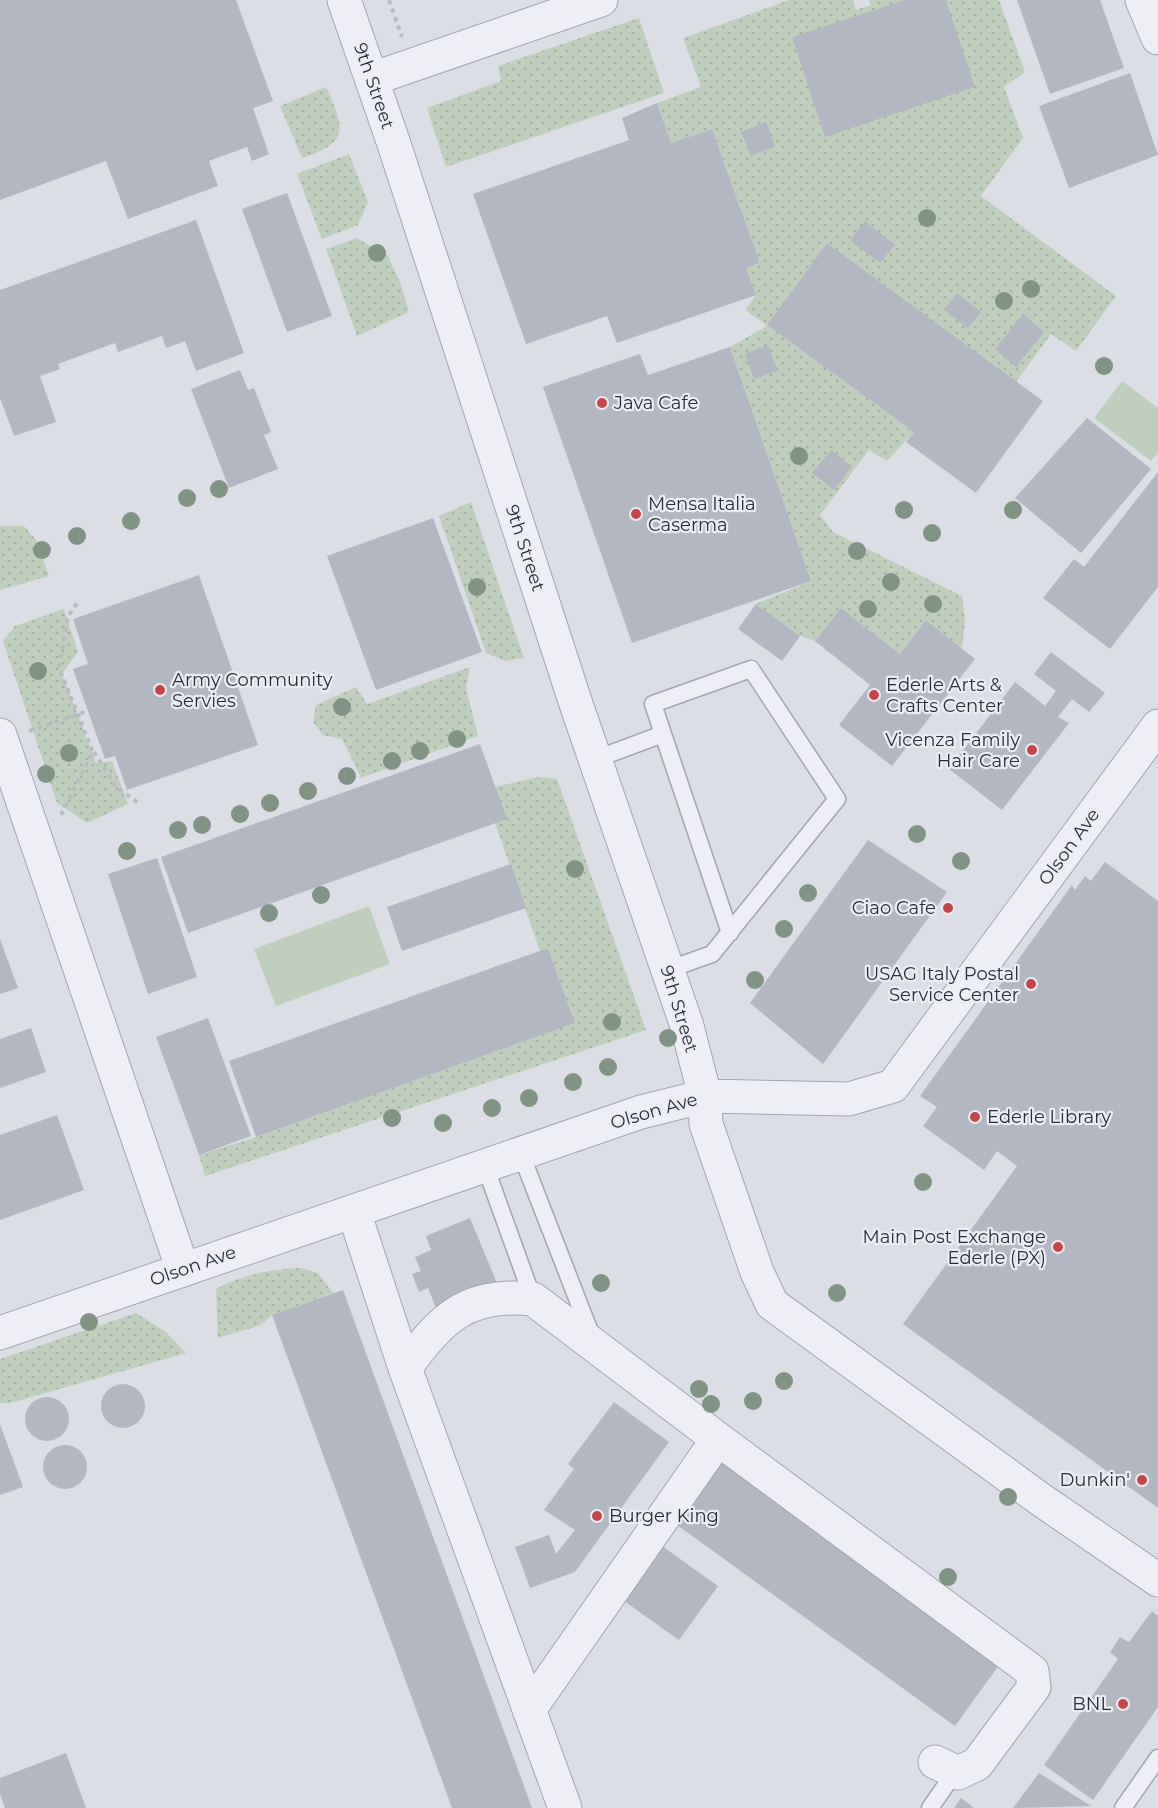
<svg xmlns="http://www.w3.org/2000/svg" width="1158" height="1808" font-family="Montserrat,sans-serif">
	<defs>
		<pattern id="grass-dots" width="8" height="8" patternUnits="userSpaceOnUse" patternTransform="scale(1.5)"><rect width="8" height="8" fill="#c0cfbd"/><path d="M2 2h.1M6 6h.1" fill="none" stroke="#a5b2a3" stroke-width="1.8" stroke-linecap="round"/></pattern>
	</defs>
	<rect width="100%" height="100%" fill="#dcdee5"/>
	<path fill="url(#grass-dots)" d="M789,0H853L856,10L871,5L869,0H999L1025,72L1004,87L1023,138L981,196L1116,296L1076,351L1051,334L1016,382L827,243L767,325L914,432L887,461L869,450L820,515L833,532L962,596L965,621L962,648L926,621L900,654L841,608L815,641L800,636L756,604L811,581L730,347L767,326L745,310L756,295L746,268L760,263L712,129L671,143L657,103L701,87L683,38Z
		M639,18L664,93L446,167L427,108L501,81L498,66Z
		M326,87C345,128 350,143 302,158L280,106Z
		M349,154L368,202L358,225L322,239L297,174Z
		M357,238L388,256L400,282L409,312L357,336L326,249Z
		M471,502L524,658L505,661L486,653L439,516Z
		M0,526H24L36,540L49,576L0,590Z
		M64,609L78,652L62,674L96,763L112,761L128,804L87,823L57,803L3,641L15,626Z
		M470,667L466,688L478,736L361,778L342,739L323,735L313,722L316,705L356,687L367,704Z
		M538,777L557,779L646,1030L205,1176L199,1155L256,1137L575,1023L548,948L540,951L495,823V787Z
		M301,1268L318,1273L333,1293L272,1315L261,1325L218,1338L216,1289C243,1275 270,1269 301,1268Z
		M136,1313L166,1332L186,1353L10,1403H0V1359Z"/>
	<path fill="#c0cfbd" d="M1122,381L1158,408V453L1151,461L1094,418Z
		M369,906L390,964L276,1006L254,949Z"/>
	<path fill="#b3b7c2" d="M0,0H236L273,101L253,108L269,154L252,161L247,147L209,161L218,186L128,219L106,161L0,200Z
		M905,0H946L975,87L825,137L792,37Z
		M1017,0H1100L1124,68L1050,94Z
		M1130,73L1158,155L1069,188L1039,106Z
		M657,103L671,143L712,129L760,263L746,268L756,295L617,343L607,316L526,344L473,194L629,140L622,118Z
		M766,122L775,146L751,156L741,132Z
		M287,193L332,316L287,332L242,209Z
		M196,220L244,353L196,371L185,341L166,348L162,336L118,352L115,343L58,364L60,369L40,376L56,422L14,436L0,398V290Z
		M865,221L895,245L880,263L850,240Z
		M827,243L1043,401L976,493L906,442L914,432L767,325Z
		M957,293L981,312L968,328L944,310Z
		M1023,314L1044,332L1016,367L995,349Z
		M768,345L778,371L754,379L745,354Z
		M730,347L811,581L632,643L543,387L640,354L648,375Z
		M240,370L248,390L254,388L271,432L264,435L278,469L229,488L191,389Z
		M1087,418L1151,469L1081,553L1015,498Z
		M831,450L852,467L834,490L812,473Z
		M1158,472V587L1110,649L1043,598L1074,559L1084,567Z
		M433,518L482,652L376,690L327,556Z
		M199,575L258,745L127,790L115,756L105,759L73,669L88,664L73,619Z
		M756,604L800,636L782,661L738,629Z
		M841,608L900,654L926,620L975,659L892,766L839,725L870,685L815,641Z
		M1051,652L1105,693L1089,712L1072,699L1058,717L1069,723L1002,810L949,769L1015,682L1045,706L1056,691L1034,674Z
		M480,744L507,819L188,933L161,857Z
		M868,840L947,892L823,1064L750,1003Z
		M157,858L197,977L148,994L108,874Z
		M1105,862L1158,901V1508L903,1324L1017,1166L997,1151L984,1170L923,1126L937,1107L920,1096L1072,885L1075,890L1085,876L1091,881Z
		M511,864L526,908L402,951L387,907Z
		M0,939L18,988L0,994Z
		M548,948L575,1023L256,1137L229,1061Z
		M208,1018L251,1136L199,1155L156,1037Z
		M31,1028L46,1072L0,1088V1039Z
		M57,1115L84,1190L0,1220V1135Z
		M470,1218L497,1283L436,1308L428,1288L419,1292L412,1274L421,1271L415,1257L431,1250L426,1236Z
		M343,1290L532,1808H452L272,1315Z
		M101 1406a22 22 0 1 1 44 0a22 22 0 1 1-44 0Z
		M25 1419a22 22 0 1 1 44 0a22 22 0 1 1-44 0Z
		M614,1402L669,1442L575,1572L530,1588L515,1547L549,1535L556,1554L575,1530L544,1510L574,1469L568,1464Z
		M0,1424L23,1487L0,1495Z
		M43 1467a22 22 0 1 1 44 0a22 22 0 1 1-44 0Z
		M724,1460L1002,1661L955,1726L677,1525Z
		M662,1546L718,1586L679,1640L624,1601Z
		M1152,1611L1158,1616V1707L1093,1800L1044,1765L1118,1659L1110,1652L1120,1637L1129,1642Z
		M66,1753L86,1808H5L0,1794V1778Z
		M1039,1773L1091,1806L1013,1808Z
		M961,1798L974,1808H954Z"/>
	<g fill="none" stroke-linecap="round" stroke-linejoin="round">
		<defs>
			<path id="service" d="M663,734L730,933
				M596,759L663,734L653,704L751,669L837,799L712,954L667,970
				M521,1154L592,1337
				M485,1166L533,1299
				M930,1808L955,1772
				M1123,1808L1158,1758"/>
			<path id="minor" d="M344,0L393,141L575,701L687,1026L705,1096L706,1124L757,1272L772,1304L1040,1499L1158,1580
				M1142,0L1158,38
				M372,79L601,0
				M0,735L183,1270
				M354,1212L405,1368L565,1808
				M0,1333L641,1112L705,1096L849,1099L893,1086L1158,726
				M405,1368C441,1319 466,1292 533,1299L718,1439L529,1710
				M718,1439L1032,1671L1034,1687L977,1764L958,1773L935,1762"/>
		</defs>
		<use href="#service" stroke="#a2a5af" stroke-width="19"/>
		<use href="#minor" stroke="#a2a5af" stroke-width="35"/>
		<path stroke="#babcc4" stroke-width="4" stroke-dasharray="4.5 4.5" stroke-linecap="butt" d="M389,0L402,37
			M29,731L88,711
			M94,752L116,787L140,804
			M61,815L93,752L59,668L68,616L78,602"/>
		<use href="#service" stroke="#eeeff4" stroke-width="16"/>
		<use href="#minor" stroke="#eeeff4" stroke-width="33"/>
	</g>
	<g fill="#819384">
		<circle cx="927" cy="218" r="9"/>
		<circle cx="377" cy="253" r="9"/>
		<circle cx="1031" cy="289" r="9"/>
		<circle cx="1004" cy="301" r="9"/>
		<circle cx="1104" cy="366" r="9"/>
		<circle cx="799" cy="456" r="9"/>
		<circle cx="219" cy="489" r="9"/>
		<circle cx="187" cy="498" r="9"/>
		<circle cx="904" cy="510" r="9"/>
		<circle cx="1013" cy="510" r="9"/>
		<circle cx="131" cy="521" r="9"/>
		<circle cx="932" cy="533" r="9"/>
		<circle cx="77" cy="536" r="9"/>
		<circle cx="42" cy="550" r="9"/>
		<circle cx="857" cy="551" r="9"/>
		<circle cx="891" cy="582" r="9"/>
		<circle cx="477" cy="587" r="9"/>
		<circle cx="933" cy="604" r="9"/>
		<circle cx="868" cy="609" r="9"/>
		<circle cx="38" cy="671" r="9"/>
		<circle cx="342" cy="707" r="9"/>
		<circle cx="457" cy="739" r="9"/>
		<circle cx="420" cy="751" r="9"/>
		<circle cx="69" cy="753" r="9"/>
		<circle cx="392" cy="761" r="9"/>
		<circle cx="46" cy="774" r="9"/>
		<circle cx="347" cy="776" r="9"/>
		<circle cx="308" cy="791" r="9"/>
		<circle cx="270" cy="803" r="9"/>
		<circle cx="240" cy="814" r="9"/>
		<circle cx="202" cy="825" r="9"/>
		<circle cx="178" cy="830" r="9"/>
		<circle cx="917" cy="834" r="9"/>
		<circle cx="127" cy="851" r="9"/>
		<circle cx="961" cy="861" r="9"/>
		<circle cx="575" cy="869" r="9"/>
		<circle cx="808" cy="893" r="9"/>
		<circle cx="321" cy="895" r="9"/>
		<circle cx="269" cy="913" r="9"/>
		<circle cx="784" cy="929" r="9"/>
		<circle cx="755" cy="980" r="9"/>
		<circle cx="612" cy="1022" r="9"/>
		<circle cx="668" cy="1038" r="9"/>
		<circle cx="608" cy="1067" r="9"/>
		<circle cx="573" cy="1082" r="9"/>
		<circle cx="529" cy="1098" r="9"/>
		<circle cx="492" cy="1108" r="9"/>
		<circle cx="392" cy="1118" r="9"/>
		<circle cx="443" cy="1123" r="9"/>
		<circle cx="923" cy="1182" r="9"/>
		<circle cx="601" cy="1283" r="9"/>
		<circle cx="837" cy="1293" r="9"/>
		<circle cx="89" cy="1322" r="9"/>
		<circle cx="784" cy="1381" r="9"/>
		<circle cx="699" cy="1389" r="9"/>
		<circle cx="753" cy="1401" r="9"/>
		<circle cx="711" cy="1404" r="9"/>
		<circle cx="1008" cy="1497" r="9"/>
		<circle cx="948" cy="1577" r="9"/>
	</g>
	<g fill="#c7444a" stroke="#ebedf3" stroke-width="2">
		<circle cx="602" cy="403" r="6"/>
		<circle cx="636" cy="514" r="6"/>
		<circle cx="160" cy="690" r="6"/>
		<circle cx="874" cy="695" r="6"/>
		<circle cx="1032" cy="750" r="6"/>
		<circle cx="948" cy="908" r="6"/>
		<circle cx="1031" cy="984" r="6"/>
		<circle cx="975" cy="1117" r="6"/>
		<circle cx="1058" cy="1247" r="6"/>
		<circle cx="1142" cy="1480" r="6"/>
		<circle cx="597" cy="1516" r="6"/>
		<circle cx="1123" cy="1704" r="6"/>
	</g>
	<g text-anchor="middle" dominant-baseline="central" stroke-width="4.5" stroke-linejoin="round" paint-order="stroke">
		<g font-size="18" fill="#262c3b" stroke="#ebedf3">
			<text transform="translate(374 86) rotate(71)">9th Street</text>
			<text transform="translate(525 548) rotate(72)">9th Street</text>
			<text transform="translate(1069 847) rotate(-54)">Olson Ave</text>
			<text transform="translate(679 1009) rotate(73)">9th Street</text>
			<text transform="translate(654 1111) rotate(-16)">Olson Ave</text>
			<text transform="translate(193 1266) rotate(-19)">Olson Ave</text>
		</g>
		<g font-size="18" fill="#262c3b" stroke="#ebedf3" text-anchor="start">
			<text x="614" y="403">Java Cafe</text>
			<text x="648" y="504">Mensa Italia<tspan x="648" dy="21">Caserma</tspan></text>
			<text x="172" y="680">Army Community<tspan x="172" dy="21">Servies</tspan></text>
			<text x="886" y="685">Ederle Arts &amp;<tspan x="886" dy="21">Crafts Center</tspan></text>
			<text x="1020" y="740" text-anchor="end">Vicenza Family<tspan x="1020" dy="21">Hair Care</tspan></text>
			<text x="936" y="908" text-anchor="end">Ciao Cafe</text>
			<text x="1019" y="974" text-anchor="end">USAG Italy Postal<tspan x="1019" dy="21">Service Center</tspan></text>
			<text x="987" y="1117">Ederle Library</text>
			<text x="1046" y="1237" text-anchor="end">Main Post Exchange<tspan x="1046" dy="21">Ederle (PX)</tspan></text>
			<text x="1130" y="1480" text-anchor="end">Dunkin'</text>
			<text x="609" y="1516">Burger King</text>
			<text x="1111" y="1704" text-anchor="end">BNL</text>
		</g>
	</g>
</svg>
